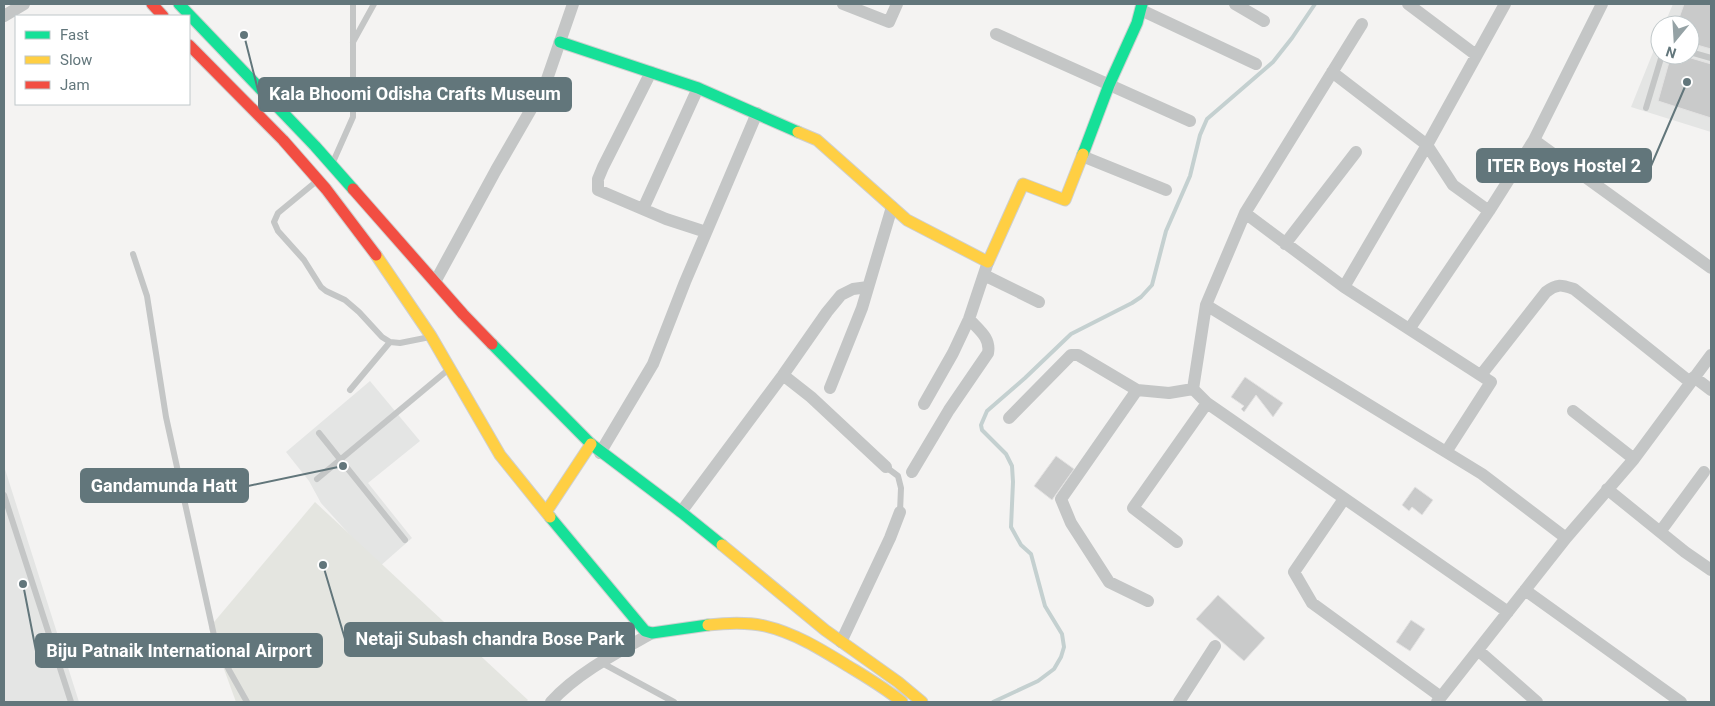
<svg xmlns="http://www.w3.org/2000/svg" width="1715" height="706" font-family="Roboto,sans-serif">
	<rect width="100%" height="100%" fill="#f4f3f2"/>
	<path fill="#e4e5e4" d="M1673,4H1711V132L1631,107L1660,35V55H1690V25H1664Z
		M370,381L420,441L368,483L412,538L379,567L321,503L309,481L286,452Z
		M4,466L79,702H4Z"/>
	<path fill="#e4e5e0" d="M315,502L528,700L526,702H236L209,628Z"/>
	<g fill="none" stroke-linecap="round" stroke-linejoin="round">
		<path stroke="#c4d0d0" stroke-width="4" d="M993,702L1038,681L1054,669L1061,657L1064,647L1062,634L1045,606L1031,554L1021,545L1011,527L1013,482L1012,466L1006,454L982,430L981,425L987,411L1025,378L1071,334L1132,303L1141,297L1152,285L1166,231L1190,176L1200,135L1207,119L1273,62L1292,38L1315,4"/>
	</g>
	<path fill="#c9caca" stroke="#e3e2e2" d="M1684,4H1711V49L1690,43L1689,21L1679,18Z
		M1671,55H1681L1711,64V118L1658,101Z
		M1245,377L1283,403L1273,417L1256,395L1244,412L1241,409L1244,406L1231,397Z
		M1056,456L1074,469L1052,500L1034,486Z
		M1415,487L1433,500L1422,515L1412,507L1409,511L1402,505Z
		M1218,595L1265,638L1244,661L1196,619Z
		M1411,620L1425,629L1410,651L1396,642Z"/>
	<g fill="none" stroke-linecap="round" stroke-linejoin="round">
		<defs>
			<path id="fast" d="M179,4L315,146L353,189
				M560,42L698,88L798,132
				M1083,154L1109,85L1137,23L1142,4
				M492,344L591,444L681,512L722,545
				M550,517L645,631L652,633L708,625"/>
			<path id="slow" d="M798,132L817,140L907,220L988,262L1023,184L1065,200L1083,154
				M376,255L431,336L500,455L550,517
				M546,512L591,444
				M722,545L825,630L898,682L922,702
				M708,625C727,623 747,622 765,626C795,633 822,650 848,666C866,677 885,688 902,702"/>
			<path id="jam" d="M152,4L163,16
				M189,45L283,140L326,189L376,255
				M353,189L463,314L492,344"/>
		</defs>
		<use href="#fast" stroke="#cecfcf" stroke-width="13"/>
		<use href="#slow" stroke="#cecfcf" stroke-width="13"/>
		<use href="#jam" stroke="#cecfcf" stroke-width="13"/>
		<path stroke="#c4c6c6" stroke-width="6" d="M1672,25V24
			M353,42L374,4
			M1690,52L1711,58
			M1646,108L1662,55
			M333,162L353,117V4
			M318,180L278,213L274,222L278,231L304,260L321,287L326,291L345,300L359,312L382,337L390,342L400,343L430,337
			M133,254L147,296L166,417L215,640L229,670L247,702
			M350,390L390,342
			M319,433L405,540
			M886,467L898,476L901,488L900,512
			M317,479L449,369
			M4,495L71,702
			M602,663L674,702"/>
		<path stroke="#c4c6c6" stroke-width="12" d="M843,4L889,22L897,4
			M1235,4L1264,21
			M1408,4L1476,55
			M1602,4L1534,140L1711,268
			M1141,10L1256,64
			M4,16L24,4
			M1362,24L1245,213L1206,305L1193,389L1207,403L1508,612
			M996,34L1190,121
			M651,72L603,167L598,179V190L666,219L706,232
			M1332,72L1427,145L1453,185L1489,211L1410,328
			M1082,156L1166,190
			M643,209L698,88
			M1489,211L1534,140
			M1245,213L1344,287L1427,145L1505,4
			M1285,244L1356,152
			M984,275L1039,302
			M435,282L496,170L545,85L573,4
			M1344,287L1491,382L1446,452
			M1206,305L1482,474L1566,538
			M783,375L827,312L841,295L853,289L868,287
			M1481,375L1546,292C1557,283 1562,285 1574,289L1690,382
			M1694,377L1711,390
			M830,388L862,308L892,207
			M1137,390L1061,499L1071,523L1109,582L1148,601
			M924,404L953,353L969,319L988,262
			M1573,411L1634,459
			M1009,418L1071,355H1078L1137,390L1169,393L1193,389
			M600,453L653,364L685,282L757,113
			M912,472L949,410L988,353C991,338 979,330 969,319
			M1607,489L1685,552L1711,570
			M1344,499L1294,572L1312,603L1441,697
			M681,512L783,375L811,397L886,467
			M1660,532L1704,472
			M1177,542L1133,508L1207,403
			M1525,590L1681,702
			M841,642L890,538L900,512
			M1479,651L1537,702
			M551,702C577,673 618,652 652,633
			M1179,702L1215,646
			M1437,702L1566,538L1634,459L1711,355"/>
		<use href="#fast" stroke="#16e098" stroke-width="11"/>
		<use href="#slow" stroke="#ffcf43" stroke-width="11"/>
		<use href="#jam" stroke="#f24e42" stroke-width="11"/>
	</g>
	<path fill="none" stroke="#62767b" stroke-width="2" d="M244 35L259 94M1687 82L1651 166M343 466L248 486M323 565L345 639M23 584L36 651"/>
	<g fill="#62767b" stroke="#fff" stroke-width="2">
		<circle cx="244" cy="35" r="5"/>
		<circle cx="1687" cy="82" r="5"/>
		<circle cx="343" cy="466" r="5"/>
		<circle cx="323" cy="565" r="5"/>
		<circle cx="23" cy="584" r="5"/>
	</g>
	<g fill="#62767b" stroke="#62767b" stroke-width="2">
		<rect x="259" y="78" width="312" height="33" rx="5"/>
		<rect x="1477" y="149" width="174" height="33" rx="5"/>
		<rect x="81" y="469" width="167" height="33" rx="5"/>
		<rect x="345" y="623" width="289" height="33" rx="5"/>
		<rect x="36" y="634" width="286" height="33" rx="5"/>
	</g>
	<g font-size="18" text-anchor="middle" font-weight="bold" fill="#fff">
		<text x="415" y="100">Kala Bhoomi Odisha Crafts Museum</text>
		<text x="1564" y="172">ITER Boys Hostel 2</text>
		<text x="164" y="492">Gandamunda Hatt</text>
		<text x="490" y="645">Netaji Subash chandra Bose Park</text>
		<text x="179" y="657">Biju Patnaik International Airport</text>
	</g>
	<rect width="1715" height="706" fill="none" stroke="#62767b" stroke-width="10"/>
	<rect x="15" y="15" width="175" height="90" fill="#ffffff" stroke="#c0c8ca"/>
	<rect x="25" y="31" width="25" height="8" fill="#16e098" stroke="#c0c8ca"/>
	<text x="60" y="40" font-size="15" fill="#62767b">Fast</text>
	<rect x="25" y="56" width="25" height="8" fill="#ffcf43" stroke="#c0c8ca"/>
	<text x="60" y="65" font-size="15" fill="#62767b">Slow</text>
	<rect x="25" y="81" width="25" height="8" fill="#f24e42" stroke="#c0c8ca"/>
	<text x="60" y="90" font-size="15" fill="#62767b">Jam</text>
	<g transform="translate(1675 40) rotate(198)"><circle r="24" fill="#ffffff" stroke="#c0c8ca"/>
	<path d="M0-4L9 19L0 12L-9 19Z" fill="#95a2a5"/>
	<text y="-8" font-size="14" font-weight="bold" text-anchor="middle" fill="#62767b">N</text>
	</g>
</svg>
